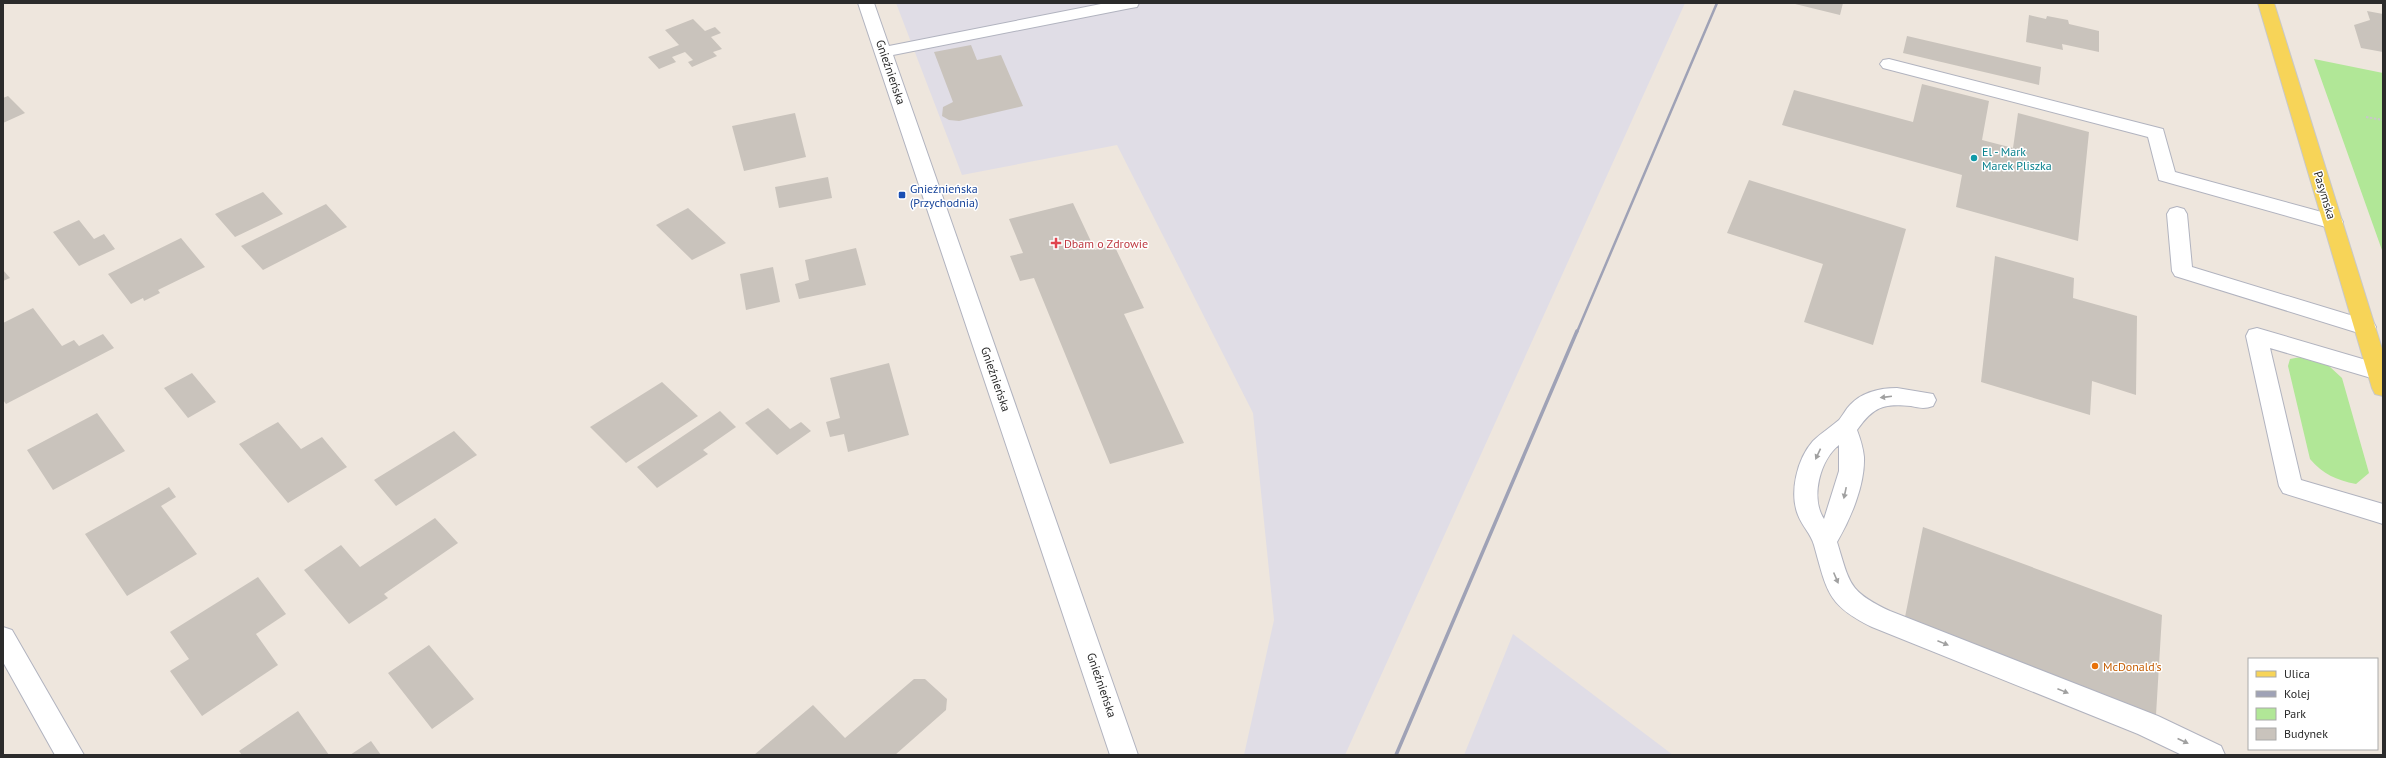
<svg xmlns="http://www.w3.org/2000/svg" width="2386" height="758" font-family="'PT Sans',sans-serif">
	<rect width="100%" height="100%" fill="#eee6dd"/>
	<path fill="#e0dde6" d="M896,3H1685L1345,755H1244L1274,620L1253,413L1117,145L962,175Z
		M1513,634L1673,755H1464Z"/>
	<path fill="#b1e797" d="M2314,59L2383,73V253Z
		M2306,356L2329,366L2342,378L2369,473L2356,484C2336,480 2323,474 2310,459L2288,366L2290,359Z"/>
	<path fill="#c9c3bc" d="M1791,3H1843L1840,15Z
		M2367,11L2383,14V52L2361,48L2354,25L2370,20Z
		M2029,15L2046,19L2047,16L2068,20L2069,24L2099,31V52L2062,44L2063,50L2026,42Z
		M693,19L705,31L715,27L721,33L711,37L722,49L713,52L717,56L692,67L688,62L693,60L685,52L672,57L676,62L659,69L648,57L679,45L665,30Z
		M1907,36L2041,67L2039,85L1903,53Z
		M971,45L977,60L1001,55L1023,106L959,121L949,120L942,116L943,107L953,102L934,52Z
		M1922,84L1989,101L1982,140L2013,148L2018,113L2089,132L2078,241L1956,207L1962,175L1782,125L1794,90L1913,122Z
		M8,96L25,113L3,123V98Z
		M795,113L806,157L744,171L732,126Z
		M828,177L832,198L779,208L775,187Z
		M1749,180L1906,229L1873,345L1804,322L1823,264L1727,233Z
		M263,192L283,214L235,237L215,214Z
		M1073,203L1095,250L1114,245L1144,308L1124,314L1184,443L1110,464L1034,278L1020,281L1010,256L1023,253L1009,219Z
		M326,204L347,227L263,270L241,246Z
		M688,208L726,243L692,260L656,225Z
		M79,220L94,239L104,234L115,249L79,266L53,232Z
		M181,238L205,267L158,290L160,293L144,301L143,298L131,304L108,274Z
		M856,248L866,285L799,299L795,284L809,280L805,260Z
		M1995,256L2074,278L2073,298L2137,316L2136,395L2092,381L2090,415L1981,382Z
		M773,267L780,302L746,310L740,274Z
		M3,270L10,278L3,281Z
		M33,308L62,346L74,340L79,346L103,334L114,348L6,404L3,400V323Z
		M889,363L909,435L848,452L844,434L830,437L826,422L840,418L830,378Z
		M192,373L216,402L188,418L164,388Z
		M662,382L698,416L626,463L590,427Z
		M768,408L790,429L801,422L811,431L777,455L745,423Z
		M720,411L736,427L703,450L708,454L657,488L637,467Z
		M97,413L125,451L53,490L27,450Z
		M278,422L301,449L322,437L347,467L288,503L239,444Z
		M454,431L477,455L396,506L374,480Z
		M169,487L176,497L161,506L197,554L127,596L85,534Z
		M435,518L458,543L384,594L388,598L349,624L304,570L341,545L360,567Z
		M1923,527L2162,615L2156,715L1905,617Z
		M258,577L286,614L256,634L278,665L202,716L170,671L189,659L170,632Z
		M429,645L474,699L432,729L388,673Z
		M914,679H925L947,699L946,710L895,755H754L813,705L845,738Z
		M298,711L329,755H242L239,751Z
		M371,741L381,755H350Z"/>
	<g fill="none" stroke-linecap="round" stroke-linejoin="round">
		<defs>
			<path id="minor" d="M858,3H874L889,46L1106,3H1139L1137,7L1131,8L893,55L1138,755H1110Z
				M1889,59L2163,129L2175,172L2340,217L2343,222L2340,227L2333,229L2159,180L2148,137L1883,68L1880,64L1883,60Z
				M2177,207L2184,209L2187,214L2192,267L2373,322L2376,327L2373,332L2365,335L2175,276L2172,271L2167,214L2170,209Z
				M2257,328L2383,365V379L2378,380L2270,348L2301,480L2383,504V524L2283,493L2279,486L2246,336L2249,330Z
				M1897,388L1933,394L1936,400L1933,406C1925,409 1919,408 1911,406C1883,403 1873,407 1857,430C1860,438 1863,447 1864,457C1865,485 1851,518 1837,542C1850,584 1848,591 1890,611L2158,716L2221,746L2225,755H2182L2138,734L1872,627C1827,605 1827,591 1814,545C1811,534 1802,526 1798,515C1789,493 1797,459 1813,441C1821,433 1831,427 1839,420C1843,415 1846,409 1850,405C1862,392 1880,388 1897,388ZM1839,445V471L1824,519C1810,498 1820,460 1839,445Z
				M3,627L12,630L84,755H55L3,662Z"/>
			<path id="major" d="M2258,3H2274L2383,352V396L2375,394L2372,388Z"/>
		</defs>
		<use href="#minor" stroke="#b1b3bf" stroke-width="2"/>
		<use href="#major" stroke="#c8c8c8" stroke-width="2"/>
		<path stroke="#c8c8c8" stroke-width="2" stroke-dasharray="2.5 1.5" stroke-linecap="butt" d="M2366,117L2383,120"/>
		<use href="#minor" fill="#fff" fill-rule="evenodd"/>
		<use href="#major" fill="#f7d458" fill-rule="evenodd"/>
		<path stroke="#9fa2b6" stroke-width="2.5" d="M1577,332L1717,3"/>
		<path stroke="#9fa2b6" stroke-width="3.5" d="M1396,755L1577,331"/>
	</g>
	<defs><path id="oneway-solid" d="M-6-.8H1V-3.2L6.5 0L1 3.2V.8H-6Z"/></defs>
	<g fill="#a0a0a0">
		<use href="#oneway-solid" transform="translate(1886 397) rotate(173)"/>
		<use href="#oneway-solid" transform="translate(1818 454) rotate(115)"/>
		<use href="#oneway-solid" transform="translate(1845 493) rotate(102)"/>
		<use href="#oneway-solid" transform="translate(1836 578) rotate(67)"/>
		<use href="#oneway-solid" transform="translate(1943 643) rotate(22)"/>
		<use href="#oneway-solid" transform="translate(2063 691) rotate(22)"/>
		<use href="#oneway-solid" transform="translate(2183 741) rotate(25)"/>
	</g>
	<circle fill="#0f9aa8" stroke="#fff" stroke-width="1.5" cx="1974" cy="158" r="4"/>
	<rect fill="#1a4fb4" stroke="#fff" stroke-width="1.5" x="898" y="191" width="8" height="8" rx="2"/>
	<path fill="#e0444e" stroke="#fff" stroke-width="1.5" d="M1054 237h4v4h4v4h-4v4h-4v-4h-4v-4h4z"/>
	<circle fill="#e8710a" stroke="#fff" stroke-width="1.5" cx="2095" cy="666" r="4"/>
	<g text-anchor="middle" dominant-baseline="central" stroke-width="3" stroke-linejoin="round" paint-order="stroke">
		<g font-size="12" fill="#2b2b2b" stroke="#fff">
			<text transform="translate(891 72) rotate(71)">Gnieźnieńska</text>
			<text transform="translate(2325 195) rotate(73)">Pasymska</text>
			<text transform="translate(996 379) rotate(71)">Gnieźnieńska</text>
			<text transform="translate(1102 685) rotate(71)">Gnieźnieńska</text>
		</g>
		<g font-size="12" fill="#0d838f" stroke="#fff" text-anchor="start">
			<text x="1982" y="151">El - Mark<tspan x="1982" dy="14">Marek Pliszka</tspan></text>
		</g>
		<g font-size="12" fill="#164399" stroke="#fff" text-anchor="start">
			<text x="910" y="188">Gnieźnieńska<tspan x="910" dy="14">(Przychodnia)</tspan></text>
		</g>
		<g font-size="12" fill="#be3a42" stroke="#fff" text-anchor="start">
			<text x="1064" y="243">Dbam o Zdrowie</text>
		</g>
		<g font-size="12" fill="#c56008" stroke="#fff" text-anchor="start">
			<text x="2103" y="666">McDonald's</text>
		</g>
	</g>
	<rect width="2386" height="758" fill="none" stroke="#2b2b2b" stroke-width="8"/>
	<rect x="2248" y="658" width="130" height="92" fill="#ffffff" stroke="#aaaaaa"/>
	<rect x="2256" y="671" width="20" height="6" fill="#f7d458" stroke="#aaaaaa"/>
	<text x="2284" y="678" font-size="12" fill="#2b2b2b">Ulica</text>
	<rect x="2256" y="691" width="20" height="6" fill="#9fa2b6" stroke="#aaaaaa"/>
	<text x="2284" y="698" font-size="12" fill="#2b2b2b">Kolej</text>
	<rect x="2256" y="708" width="20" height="12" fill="#b1e797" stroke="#aaaaaa"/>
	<text x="2284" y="718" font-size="12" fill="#2b2b2b">Park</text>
	<rect x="2256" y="728" width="20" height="12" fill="#c9c3bc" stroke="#aaaaaa"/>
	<text x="2284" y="738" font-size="12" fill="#2b2b2b">Budynek</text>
</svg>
